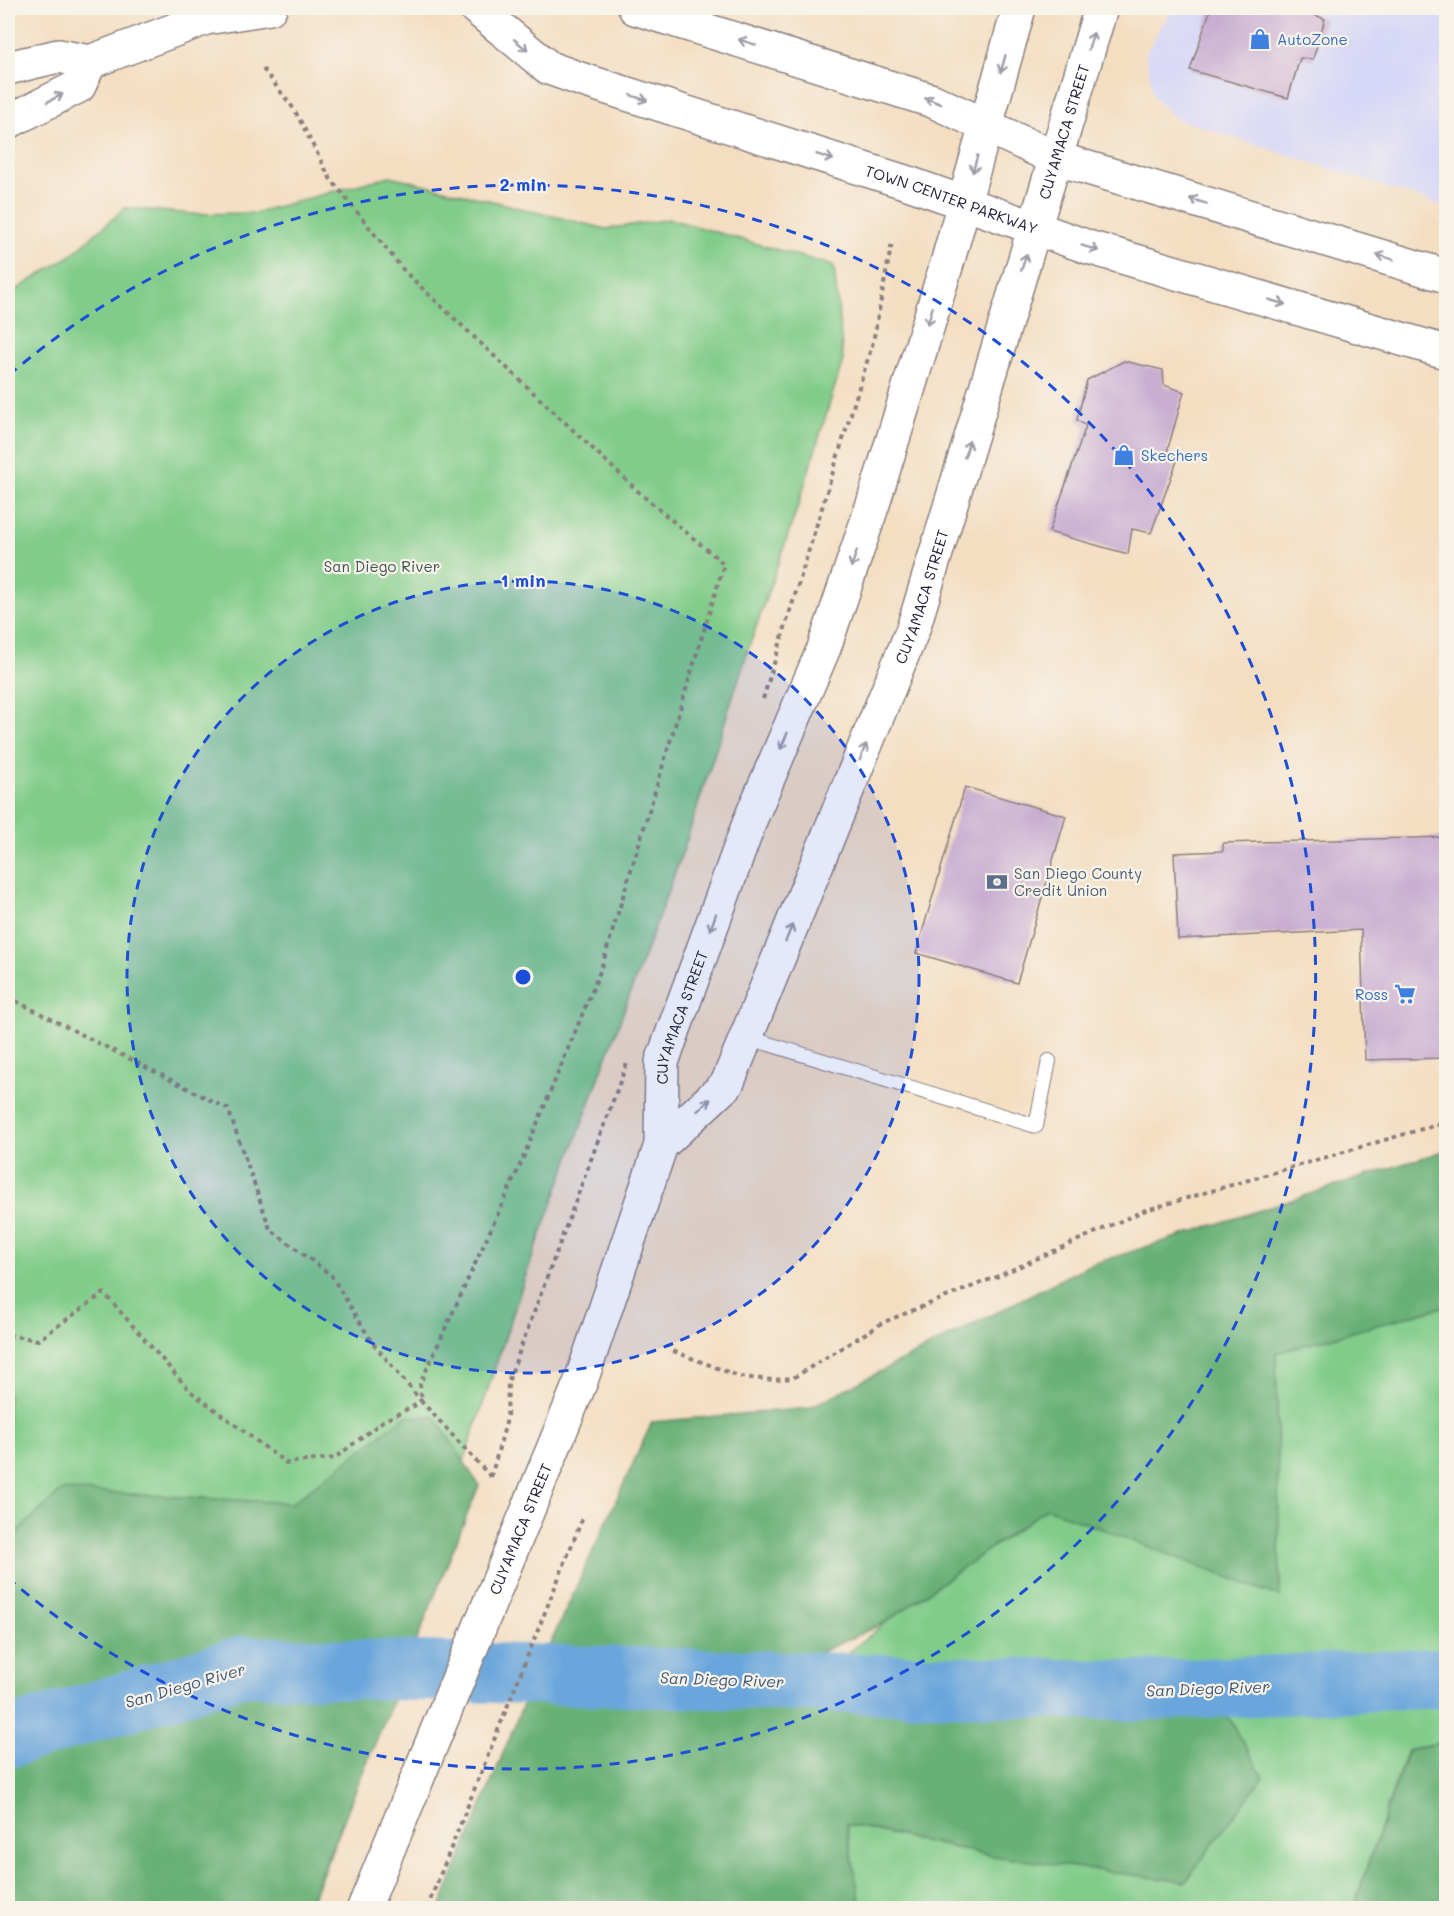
<svg xmlns="http://www.w3.org/2000/svg" width="1454" height="1916" font-family="Mali,sans-serif">
	<rect width="100%" height="100%" fill="#f7f3e8"/>
	<filter id="ink" filterUnits="userSpaceOnUse"><feTurbulence type="fractalNoise" baseFrequency=".0167" numOctaves="2"/><feDisplacementMap in="SourceGraphic" scale="12" xChannelSelector="R" yChannelSelector="G"/><feConvolveMatrix kernelMatrix="1 2 1 2 8 2 1 2 1" color-interpolation-filters="sRGB"/></filter>
	<filter id="wash" filterUnits="userSpaceOnUse"><feTurbulence type="fractalNoise" baseFrequency=".008" numOctaves="4" result="noise"/><feDisplacementMap in="SourceGraphic" scale="24" xChannelSelector="R" yChannelSelector="G"/><feGaussianBlur stdDeviation="1.35" result="paint"/><feColorMatrix in="noise" values="0 0 0 0 0 0 0 0 0 0 0 0 0 0 0 0 0 1.4 0 .05"/><feComposite in="paint" operator="in"/></filter>
	<g filter="url(#wash)">
		<rect width="100%" height="100%" fill="#f4dec2"/>
		<path fill="#d7d7f8" d="M1172,8H1446V207L1175,118L1154,98L1146,53Z"/>
		<path fill="#81cc8a" stroke="#527762" stroke-width="1.5" d="M390,176L606,229L670,219L834,266L843,360L798,506L746,656L684,848L524,1280L459,1476L425,1599L359,1782L309,1908H8V295L70,256L125,208L194,214L255,213Z
			M1446,1306V1664L1183,1673L836,1663L886,1622L1047,1508L1280,1597L1276,1352Z
			M1446,1691V1742L1407,1750L1353,1908H861L845,1824L993,1856L1263,1777L1228,1716L1390,1694Z"/>
		<path fill="#68b076" stroke="#456958" stroke-width="1.5" d="M1446,1150V1306L1276,1353L1280,1597L1047,1508L886,1622L812,1656L546,1653L652,1422L809,1408L1087,1266Z
			M406,1416L435,1417L479,1485L407,1665L241,1659L8,1731V1540L62,1490L292,1503Z
			M246,1678L397,1691L306,1908H8V1752Z
			M528,1692L1228,1716L1263,1777L1185,1882L993,1856L846,1824L861,1908H440Z
			M1446,1742V1908H1353L1408,1750Z"/>
		<g fill="none" stroke-linecap="round" stroke-linejoin="round">
			<path stroke="#6aa6db" stroke-width="60" d="M8,1738L243,1666L1137,1691L1446,1678"/>
		</g>
		<g id="blocks">
			<path fill="#c9add2" d="M1211,8H1315L1312,14L1325,19L1313,59L1300,58L1288,98L1190,70Z
				M1124,361L1163,370L1164,385L1184,392L1167,452L1178,458L1151,533L1132,529L1128,554L1049,532L1086,426L1077,420L1087,380Z
				M965,787L1066,816L1017,983L916,953Z
				M1446,837V1058L1365,1060L1361,930L1178,939L1174,853L1223,851V843Z"/>
		</g>
	</g>
	<g filter="url(#ink)">
		<use href="#blocks" fill-opacity="0" stroke="#8b807e" stroke-width="1.5"/>
		<g fill="none" stroke-linecap="round" stroke-linejoin="round">
			<defs>
				<path id="lane" d="M746,1037L1036,1126L1049,1061"/>
				<g id="secondary">
					<path id="s1" d="M476,8L549,68L583,80L911,184L1088,247L1446,352"/>
					<path d="M635,8L933,101L1055,158L1446,276"/>
					<path d="M8,68L58,56L90,62L206,18L270,8"/>
					<path d="M8,122L79,86L90,62"/>
				</g>
				<g id="primary">
					<path id="s2" d="M661,1145L727,1084L913,629L1101,8"/>
					<path id="s3" d="M364,1908L581,1381L661,1145L662,1062L751,818L824,648L873,504L948,260L1019,8"/>
				</g>
			</defs>
			<use href="#lane" stroke="#8b807e" stroke-width="16"/>
			<use href="#secondary" stroke="#8b807e" stroke-width="36"/>
			<use href="#primary" stroke="#8b807e" stroke-width="36"/>
			<path stroke="#8b807e" stroke-width="4" stroke-dasharray="4.5 4.5" stroke-linecap="butt" d="M763,699L873,342L892,242
				M8,997L228,1109L270,1229L331,1275L372,1342L422,1402L420,1384L518,1170L601,969L724,564L642,495L405,272L330,178L294,109L263,69
				M8,1335L38,1340L104,1293L190,1391L286,1463L335,1458L383,1421L422,1402L491,1477
				M673,1351L741,1377L773,1380L793,1378L884,1322L996,1277L1143,1211L1446,1122
				M491,1477L507,1419L508,1382L627,1063
				M427,1908L583,1517"/>
			<use href="#lane" stroke="#fff" stroke-width="14"/>
			<use href="#secondary" stroke="#fff" stroke-width="33"/>
			<use href="#primary" stroke="#fff" stroke-width="33"/>
		</g>
		<defs><path id="oneway-shaft" d="M-6 0H5M1.5-3L5.5 0L1.5 3" fill="none" stroke-width="1.6" stroke-linecap="round" stroke-linejoin="round" transform="scale(1.5)"/></defs>
		<g stroke="#9c9ca7">
			<use href="#oneway-shaft" transform="translate(1091 41) rotate(-73)"/>
			<use href="#oneway-shaft" transform="translate(747 42) rotate(-163)"/>
			<use href="#oneway-shaft" transform="translate(521 45) rotate(40)"/>
			<use href="#oneway-shaft" transform="translate(1003 64) rotate(106)"/>
			<use href="#oneway-shaft" transform="translate(55 98) rotate(-27)"/>
			<use href="#oneway-shaft" transform="translate(639 98) rotate(18)"/>
			<use href="#oneway-shaft" transform="translate(933 101) rotate(-160)"/>
			<use href="#oneway-shaft" transform="translate(825 157) rotate(18)"/>
			<use href="#oneway-shaft" transform="translate(975 164) rotate(106)"/>
			<use href="#oneway-shaft" transform="translate(1198 201) rotate(-163)"/>
			<use href="#oneway-shaft" transform="translate(1090 248) rotate(17)"/>
			<use href="#oneway-shaft" transform="translate(1385 257) rotate(-163)"/>
			<use href="#oneway-shaft" transform="translate(1024 262) rotate(-72)"/>
			<use href="#oneway-shaft" transform="translate(1277 302) rotate(16)"/>
			<use href="#oneway-shaft" transform="translate(930 316) rotate(107)"/>
			<use href="#oneway-shaft" transform="translate(967 449) rotate(-73)"/>
			<use href="#oneway-shaft" transform="translate(854 559) rotate(109)"/>
			<use href="#oneway-shaft" transform="translate(784 741) rotate(113)"/>
			<use href="#oneway-shaft" transform="translate(863 752) rotate(-68)"/>
			<use href="#oneway-shaft" transform="translate(713 922) rotate(110)"/>
			<use href="#oneway-shaft" transform="translate(789 933) rotate(-68)"/>
			<use href="#oneway-shaft" transform="translate(704 1105) rotate(-42)"/>
		</g>
	</g>
	<circle cx="523" cy="977" r="396" fill="#1d4ed8" fill-opacity=".12"/>
	<g fill="none" stroke="#1d4ed8" stroke-width="3" stroke-dasharray="10 8">
		<circle cx="523" cy="977" r="396"/>
		<path d="M9 375A792 792 0 1 1 9 1579"/>
	</g>
	<defs>
		<symbol id="shop-bare" viewBox="-9 -9 18 18"><path d="M-5-2.5h2.3a2.7 3.5 0 0 1 5.4 0H5L5.5 6h-11ZM-1.5-2.5h3a1.5 2.3 0 0 0-3 0Z" fill="#3f7fe0" stroke="#f7f3e8" stroke-width="2.5" paint-order="stroke"/></symbol>
		<symbol id="bank-bare" viewBox="-9 -9 18 18"><path d="M-6-4H6V4H-6ZM0-2.3a2.3 2.3 0 1 0 0 4.6a2.3 2.3 0 1 0 0-4.6Z" fill="#5c6f8a" stroke="#f7f3e8" stroke-width="2.5" paint-order="stroke"/></symbol>
		<symbol id="supermarket-bare" viewBox="-9 -9 18 18"><path d="M-6-5.5h2.5l.6 2H6L4.5 2H-2.5L-4.4-4H-6ZM-1.5 3.2a1.3 1.3 0 1 0 .1 0ZM3 3.2a1.3 1.3 0 1 0 .1 0Z" fill="#3f7fe0" stroke="#f7f3e8" stroke-width="2.5" paint-order="stroke"/></symbol>
	</defs>
	<g fill-rule="evenodd">
		<use href="#shop-bare" x="1245" y="24" width="30" height="30"/>
		<use href="#shop-bare" x="1109" y="440" width="30" height="30"/>
		<use href="#bank-bare" x="982" y="867" width="30" height="30"/>
		<use href="#supermarket-bare" x="1390" y="979" width="30" height="30"/>
	</g>
	<g text-anchor="middle" dominant-baseline="central" stroke-width="4.5" stroke-linejoin="round" paint-order="stroke">
		<g font-size="15" fill="#366cbe" stroke="#f7f3e8" text-anchor="start">
			<text x="1277" y="39">AutoZone</text>
			<text x="1141" y="455">Skechers</text>
			<text x="1388" y="994" text-anchor="end">Ross</text>
		</g>
		<g font-size="15" fill="#22223b" stroke="#f7f3e8">
			<text stroke="none"><textPath href="#s2" startOffset="1101">CUYAMACA STREET</textPath></text>
			<text stroke="none"><textPath href="#s1" startOffset="518">TOWN CENTER PARKWAY</textPath></text>
			<text stroke="none"><textPath href="#s2" startOffset="615">CUYAMACA STREET</textPath></text>
			<text stroke="none"><textPath href="#s3" startOffset="950">CUYAMACA STREET</textPath></text>
			<text stroke="none"><textPath href="#s3" startOffset="410">CUYAMACA STREET</textPath></text>
		</g>
		<g font-size="15" fill="#3e5553" stroke="#f7f3e8">
			<text x="382" y="566">San Diego River</text>
		</g>
		<g font-size="15" fill="#4e5e75" stroke="#f7f3e8" text-anchor="start">
			<text x="1014" y="873">San Diego County<tspan x="1014" dy="17">Credit Union</tspan></text>
		</g>
		<g font-size="16" font-style="italic" fill="#3f577b" stroke="#f7f3e8">
			<text transform="translate(722 1679) rotate(2)">San Diego River</text>
			<text transform="translate(185 1685) rotate(-16)">San Diego River</text>
			<text transform="translate(1208 1688) rotate(-2)">San Diego River</text>
		</g>
	</g>
	<circle cx="523" cy="977" r="9" fill="#1d4ed8" stroke="#f7f3e8" stroke-width="3"/>
	<g font-size="18" text-anchor="middle" font-weight="bold" fill="#1d4ed8" stroke="#f7f3e8" stroke-width="4.5" stroke-linejoin="round" paint-order="stroke">
		<text x="523" y="191">2 min</text>
		<text x="523" y="587">1 min</text>
	</g>
	<rect width="1454" height="1916" fill="none" stroke="#f7f3e8" stroke-width="30"/>
</svg>
